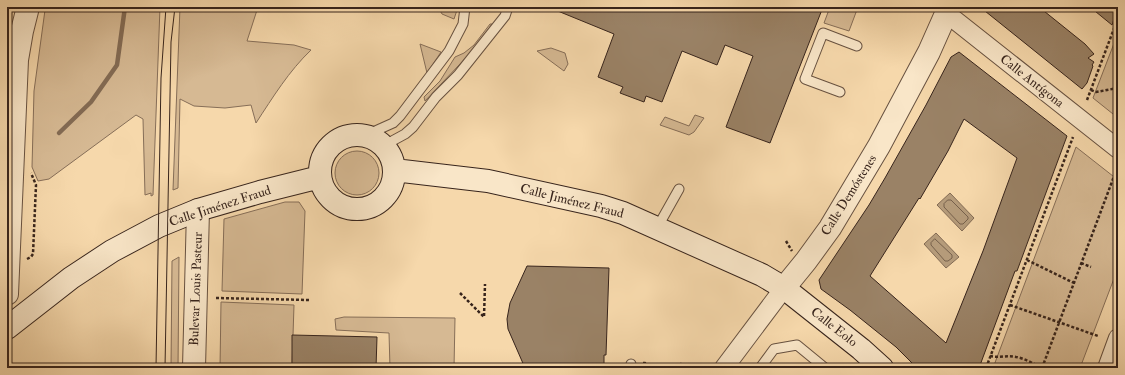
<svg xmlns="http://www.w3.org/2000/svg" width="1125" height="375" font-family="'IM FELL Double Pica',serif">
	<rect width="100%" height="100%" fill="#f6d8ab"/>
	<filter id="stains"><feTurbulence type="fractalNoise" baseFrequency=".005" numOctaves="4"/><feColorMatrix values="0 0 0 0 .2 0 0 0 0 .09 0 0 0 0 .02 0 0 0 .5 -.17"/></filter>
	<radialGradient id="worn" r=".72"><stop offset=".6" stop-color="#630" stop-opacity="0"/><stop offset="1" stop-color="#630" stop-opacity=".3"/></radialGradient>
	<path fill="#d6b993" stroke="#866e58" d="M49,7H160L153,195L151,196V193L145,195L143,119L136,115L49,179L38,181L32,167L34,91L45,10Z
		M180,7H258L247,41L294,45L311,50C289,71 273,97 256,123L251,105L225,108L194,106L180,99L178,188L173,190Z
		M438,7H458L454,19L442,14Z
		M830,7H858L849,31L824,23Z
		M490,24H492L476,47L425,101L424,97L440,81L455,57L464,53L474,45Z
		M1118,33V118L1093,98Z
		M420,44L441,52L427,73Z
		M551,48L565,53L568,64L564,71L537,51Z
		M695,115L704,118L694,132L689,135L660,125L665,117L689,126Z
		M1076,147L1118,180V268L1080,368H993Z
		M335 173a22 22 0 1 1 44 0a22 22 0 1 1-44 0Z
		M285,202H299L305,211L302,294L222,291L224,219Z
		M179,257L178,368H171L172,261Z
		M221,302L294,305L292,366H252V368H220Z
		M344,317L455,318L454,368H390L389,333L336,330L335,319Z"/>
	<path fill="#b59b7a" stroke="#836b54" d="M950,193L974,218L962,231L937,205Z
		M936,233L959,257L946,268L924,244Z"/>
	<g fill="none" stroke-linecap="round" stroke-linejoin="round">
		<path stroke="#76604b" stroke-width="1" d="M948,200H951L968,217V219L963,224H960L944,207V204Z
			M935,239L952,255V258L948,261H945L931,245V243Z"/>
		<path stroke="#836b54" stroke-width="4.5" d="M59,133L91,102L117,65L125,7"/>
	</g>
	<path fill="#9a8266" stroke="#37241c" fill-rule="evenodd" d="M548,7H823L770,143L726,127L753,56L725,45L717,65L682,51L662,102L646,96L644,102L620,93L623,87L598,77L614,34Z
		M980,7H1039L1085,44L1094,54L1088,58L1094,62L1092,65L1093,66L1087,83L1082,89Z
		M1090,7H1118L1112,25Z
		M959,52L1067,136L1017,271H1015L979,368H917L896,347L850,310L821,289L819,280L869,205L885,178L926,105L951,57ZM964,119L1017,158L983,251L946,343L870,276L919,198L920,199L948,151Z
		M527,266L609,268L606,355H604V368H525L508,329L507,319L510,303Z
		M292,335L377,337L376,368H292Z"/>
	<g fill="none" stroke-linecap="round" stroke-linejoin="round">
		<defs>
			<path id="service" d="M840,92L805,79L823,33L857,46
				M364,136L393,123L400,116L449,51L463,24L465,7
				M383,146L405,134L413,127L436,97L458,75L505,16L508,7
				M657,228L679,189
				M631,368V364
				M760,368L774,349L797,345L825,368"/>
			<path id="minor" d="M946,13L1118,149
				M724,368L784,288
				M1107,368L1118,338"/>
			<path id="tertiary" d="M784,288L806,261L830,228L879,146L929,52L949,7
				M7,294L17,60L22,31L28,7
				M194,368L198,210"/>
			<path id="secondary" d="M320 172a37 37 0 1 1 74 0a37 37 0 1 1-74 0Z
				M394,170L488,181L601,206L623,213L762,275L784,288L861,349L882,368
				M7,328L71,278L112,251L159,226L198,210L260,192L320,177"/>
		</defs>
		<use href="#service" stroke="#675140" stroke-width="11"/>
		<use href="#minor" stroke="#675140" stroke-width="20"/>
		<use href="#tertiary" stroke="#675140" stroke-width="24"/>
		<use href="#secondary" stroke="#37241c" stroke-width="24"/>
		<path stroke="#37241c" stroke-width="2.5" stroke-dasharray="3 2" stroke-linecap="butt" d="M1091,90L1096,92L1118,88
			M1087,100L1118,18
			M786,241L792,251
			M27,259L31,257L33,254L36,185L31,173
			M1027,260L1074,283
			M1081,263L1091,267
			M460,293L484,317L485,284
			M216,298L309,300
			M1010,305L1098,336
			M990,356C999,358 1007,355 1016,357C1024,358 1034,364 1042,368
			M643,363H645V368
			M664,368L681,364V368
			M986,368L1073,137
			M1042,368L1116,171"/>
		<use href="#service" stroke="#f9e6c8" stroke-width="9"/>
		<use href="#minor" stroke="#f9e6c8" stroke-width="18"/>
		<use href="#tertiary" stroke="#f9e6c8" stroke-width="22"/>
		<use href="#secondary" stroke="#f9e6c8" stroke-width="22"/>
		<path stroke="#37241c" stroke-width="1" d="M156,368L161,78L166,7
			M165,368L171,42L175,7"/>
	</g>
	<g text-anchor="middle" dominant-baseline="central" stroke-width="3" stroke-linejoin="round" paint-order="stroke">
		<g font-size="13" fill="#37241c" stroke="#f9e6c8">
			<text transform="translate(1032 81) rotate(38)">Calle Antígona</text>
			<text transform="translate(849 195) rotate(-58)">Calle Demóstenes</text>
			<text transform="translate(572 201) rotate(14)">Calle Jiménez Fraud</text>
			<text transform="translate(220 206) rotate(-18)">Calle Jiménez Fraud</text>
			<text transform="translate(196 289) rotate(-88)">Bulevar Louis Pasteur</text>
			<text transform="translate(834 327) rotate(38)">Calle Eolo</text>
		</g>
	</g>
	<rect width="1125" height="375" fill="none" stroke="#f6d8ab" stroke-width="24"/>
	<rect x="8" y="8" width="1109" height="359" fill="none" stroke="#37241c" stroke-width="2"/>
	<rect x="12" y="12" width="1101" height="351" fill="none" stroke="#37241c"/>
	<rect width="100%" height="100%" filter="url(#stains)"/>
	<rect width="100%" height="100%" fill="url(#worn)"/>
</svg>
